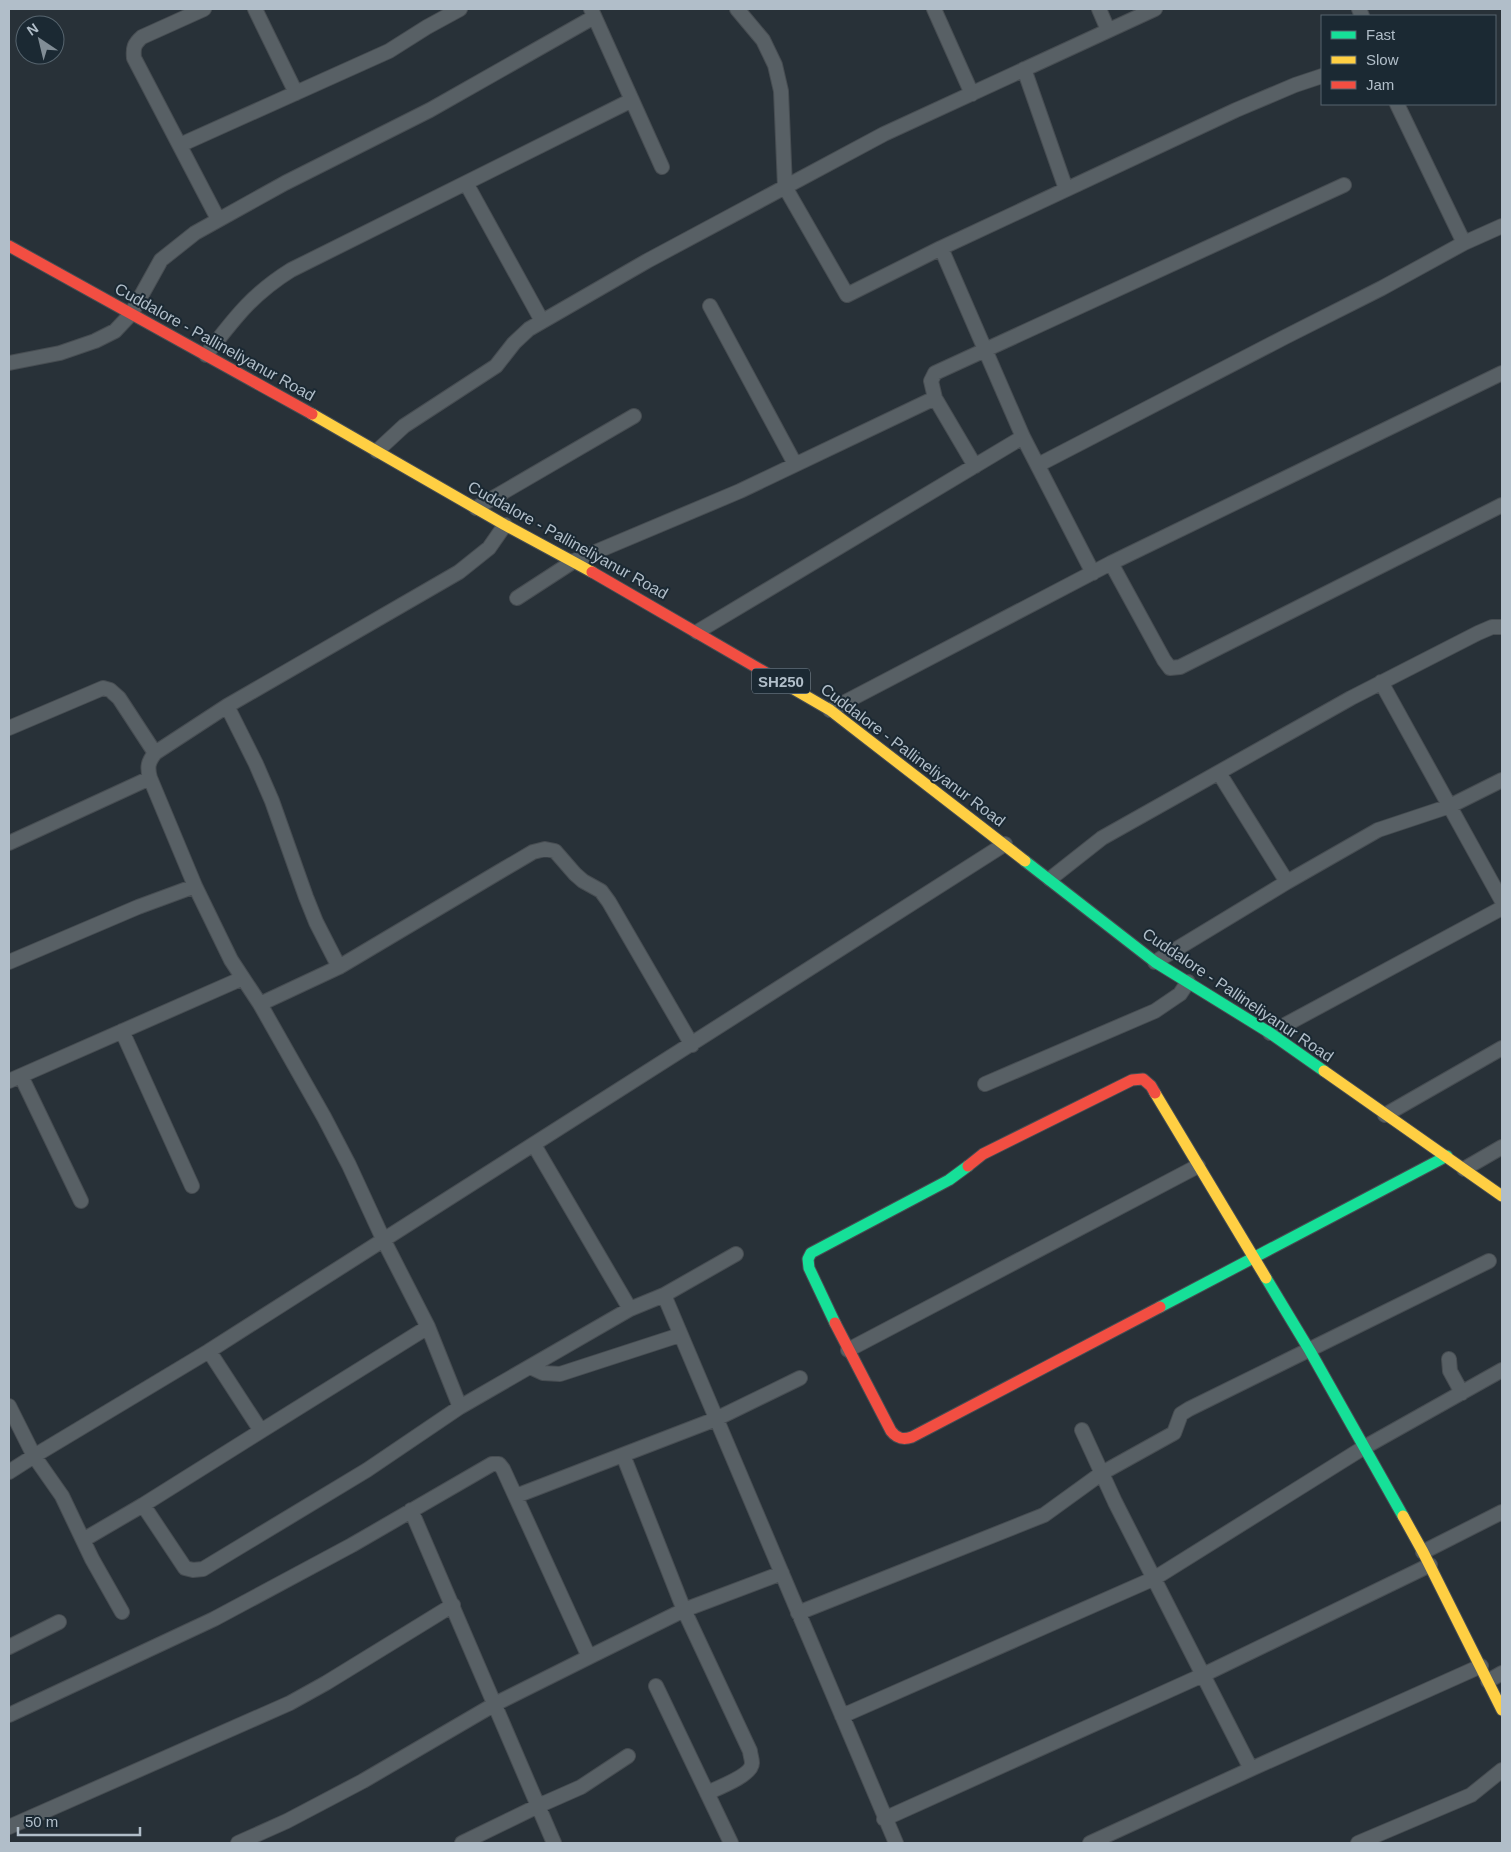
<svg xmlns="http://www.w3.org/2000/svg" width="1511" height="1852" font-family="Helvetica,sans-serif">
	<rect width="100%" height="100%" fill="#283138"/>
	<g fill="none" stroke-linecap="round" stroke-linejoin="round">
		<defs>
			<path id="street" d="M204,9L142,37C134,44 133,48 134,58L218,219
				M255,9L296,93
				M591,9L662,167
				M737,9L763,40L775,65L781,91L785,187L847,295L941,248
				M934,9L972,94
				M1099,9L1108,30
				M1359,9L1362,16
				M1024,69L1066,189
				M1397,104L1464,243L1502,226
				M180,145L389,51L427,27L460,9
				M466,183L542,321
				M710,306L795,464
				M206,355C234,319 251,295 291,270L632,100
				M9,363L60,353L95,341L115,331L131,314L161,260L195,233L285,183L430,110L594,17
				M377,451L404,426L496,366L514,343L529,329L647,261L884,134L1155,9
				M1038,465L1285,337L1382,288L1464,243
				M975,466L935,398L931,381L935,373L1344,185
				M476,508L634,416
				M1111,563L1164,660L1170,668L1180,667L1502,505
				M1093,573L1023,437L941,248L1236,110L1295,85L1322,76
				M517,598L574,561L740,491L935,398
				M697,632L1023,437
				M1381,682L1502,901
				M227,706L256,764L272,801L306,897L316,922L339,967
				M830,710L1111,563L1502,373
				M9,728L103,688L110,690L119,698L155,753
				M9,843L150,778
				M1050,879L1102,838L1351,698L1478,633L1492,627H1502
				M1287,882L1378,830L1450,806L1502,780
				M9,962L138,907L195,886
				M1155,962L1287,882L1219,773
				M260,1004L339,967L504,869L533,852L545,849L555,851L575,874L583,881L601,891L609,902L692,1045
				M122,1031L192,1186
				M1270,1033L1502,908
				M21,1076L81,1201
				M9,1081L243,978
				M985,1084L1155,1011L1180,994L1188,982
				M1385,1115L1502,1048
				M534,1145L630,1309L664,1295L896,1843
				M1464,1169L1502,1147
				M664,1295L736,1254
				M848,1350L1198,1166
				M1449,1359L1450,1371L1462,1393
				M530,1367L543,1373L560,1374L680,1335
				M9,1406L34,1456L62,1496L92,1559L122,1612
				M460,1407L428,1327L384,1241L349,1165L324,1117L260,1004L231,960L195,886L150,778C147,767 148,762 155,753L227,706L459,572L489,548L505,525
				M1082,1430L1115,1502L1203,1675L1430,1565
				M261,1431L428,1327
				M623,1455L684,1610L750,1751C750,1754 752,1759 752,1763C752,1775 718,1788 707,1793
				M9,1472L34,1456L209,1351L1005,844
				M516,1496L716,1419L800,1378
				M143,1505L185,1568L193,1570L203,1569L367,1470L460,1407L630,1309
				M411,1510L554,1843
				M83,1540L143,1505L261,1431L209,1351
				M1423,1552L1502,1512
				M798,1613L1044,1515L1102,1473L1174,1433L1181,1414L1189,1409L1489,1261
				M9,1647L59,1622
				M1488,1681L1502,1673
				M656,1686L731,1843
				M9,1715L214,1619L352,1545L492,1464H499L503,1469L589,1657
				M842,1716L1155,1578L1363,1448L1502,1370
				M884,1819L1203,1675L1251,1769
				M9,1827L290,1703L326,1683L453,1605
				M238,1843L287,1821L363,1781L495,1704L589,1657L684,1610L782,1573
				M462,1843L538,1806L581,1787L628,1756
				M1090,1843L1251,1769L1481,1666
				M1358,1843L1471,1795L1502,1770"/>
			<path id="fast" d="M1025,861L1155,962L1270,1033L1324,1071
				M1266,1278L1310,1351L1403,1516
				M1160,1307L1447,1156
				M835,1323L809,1268L808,1259L811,1253L949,1180L968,1166"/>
			<path id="slow" d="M312,414L505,525L592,572
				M792,688L830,710L1025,861
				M1324,1071L1502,1196
				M1155,1093L1266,1278
				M1403,1516L1423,1552L1502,1710"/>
			<path id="jam" d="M9,246L312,414
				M592,572L792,688
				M968,1166L983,1154L1132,1080L1143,1079L1151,1086L1155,1093
				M835,1323L891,1431C897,1439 903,1440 912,1437L1160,1307"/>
		</defs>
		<use href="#street" stroke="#474d52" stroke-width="16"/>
		<use href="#fast" stroke="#474d52" stroke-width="13"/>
		<use href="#slow" stroke="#474d52" stroke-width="13"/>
		<use href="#jam" stroke="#474d52" stroke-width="13"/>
		<use href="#street" stroke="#586065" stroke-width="14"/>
		<use href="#fast" stroke="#16e098" stroke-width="11"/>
		<use href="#slow" stroke="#ffcf43" stroke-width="11"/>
		<use href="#jam" stroke="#f24e42" stroke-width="11"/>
	</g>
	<g text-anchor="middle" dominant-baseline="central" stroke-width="4" stroke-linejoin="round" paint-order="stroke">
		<rect fill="#1b2933" stroke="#84919c" stroke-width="1" x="752" y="668.5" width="58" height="25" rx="4"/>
		<g font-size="15" font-weight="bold" fill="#b1bec9">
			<text x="781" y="681">SH250</text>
		</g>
		<g font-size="16" fill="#b1bec9" stroke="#1b2933">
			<text transform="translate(215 342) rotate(29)">Cuddalore - Pallineliyanur Road</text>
			<text transform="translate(568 540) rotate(29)">Cuddalore - Pallineliyanur Road</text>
			<text transform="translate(913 755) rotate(37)">Cuddalore - Pallineliyanur Road</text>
			<text transform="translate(1238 995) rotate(34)">Cuddalore - Pallineliyanur Road</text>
		</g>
	</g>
	<rect width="1511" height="1852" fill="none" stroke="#b1bec9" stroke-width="20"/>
	<rect x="1321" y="15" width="175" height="90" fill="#1b2933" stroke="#57656f"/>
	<rect x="1331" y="31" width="25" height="8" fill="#16e098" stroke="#57656f"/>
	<text x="1366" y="40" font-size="15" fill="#b1bec9">Fast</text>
	<rect x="1331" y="56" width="25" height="8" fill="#ffcf43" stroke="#57656f"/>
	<text x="1366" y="65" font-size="15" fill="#b1bec9">Slow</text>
	<rect x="1331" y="81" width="25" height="8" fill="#f24e42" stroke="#57656f"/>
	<text x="1366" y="90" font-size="15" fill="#b1bec9">Jam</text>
	<g transform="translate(40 40) rotate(325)"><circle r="24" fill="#1b2933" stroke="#57656f"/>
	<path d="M0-4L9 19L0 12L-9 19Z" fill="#818d96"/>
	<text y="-8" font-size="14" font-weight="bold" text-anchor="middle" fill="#b1bec9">N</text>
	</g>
	<path d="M18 1827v8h122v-8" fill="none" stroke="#b1bec9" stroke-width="2.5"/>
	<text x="25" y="1827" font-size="15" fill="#b1bec9" stroke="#1b2933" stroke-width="4" paint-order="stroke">50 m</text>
</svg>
